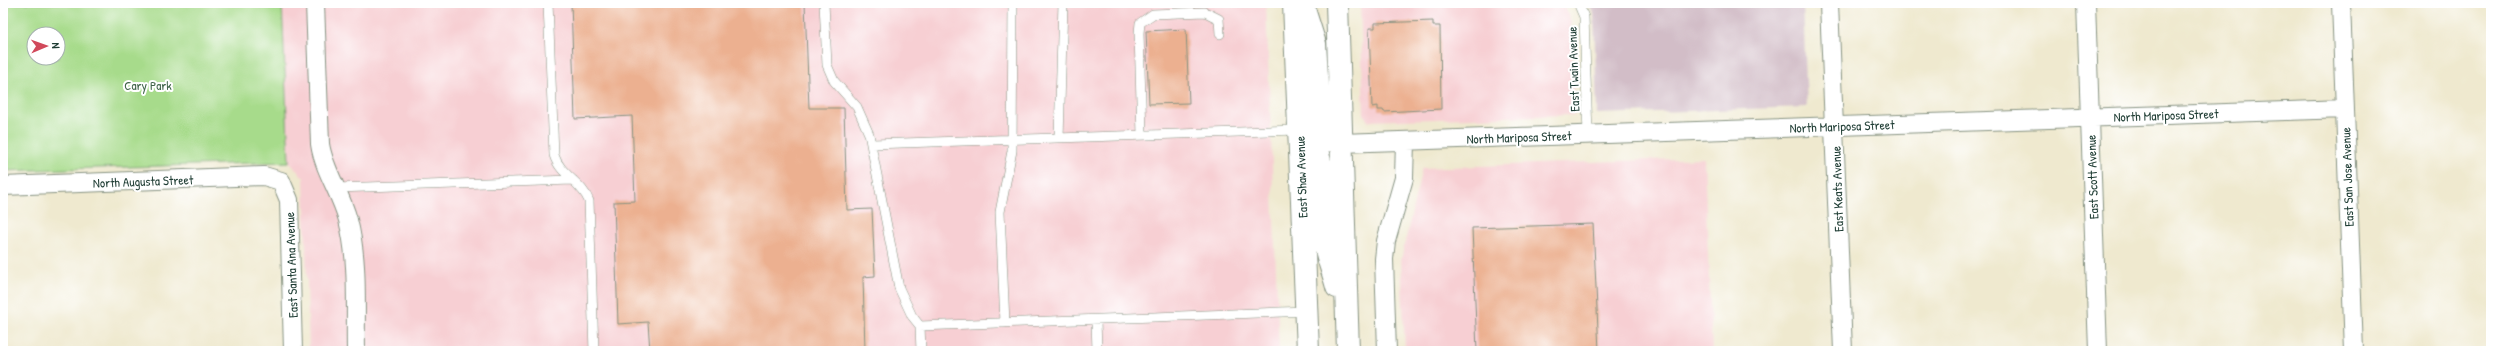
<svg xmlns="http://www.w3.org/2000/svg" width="2494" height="354" font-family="'Patrick Hand',sans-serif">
	<rect width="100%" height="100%" fill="#fff"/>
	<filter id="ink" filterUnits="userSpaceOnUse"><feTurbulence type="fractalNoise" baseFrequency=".025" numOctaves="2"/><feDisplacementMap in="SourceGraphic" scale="8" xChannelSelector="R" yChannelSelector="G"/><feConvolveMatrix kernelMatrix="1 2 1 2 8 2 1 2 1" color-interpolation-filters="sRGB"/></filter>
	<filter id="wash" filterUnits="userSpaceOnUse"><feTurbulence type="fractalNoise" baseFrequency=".012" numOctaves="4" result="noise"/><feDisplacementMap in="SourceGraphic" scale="16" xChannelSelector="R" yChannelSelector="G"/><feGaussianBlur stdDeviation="0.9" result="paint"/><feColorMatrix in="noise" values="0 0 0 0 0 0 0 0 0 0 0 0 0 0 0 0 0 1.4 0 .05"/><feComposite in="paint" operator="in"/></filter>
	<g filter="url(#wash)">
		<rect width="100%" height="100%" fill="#efe9cf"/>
		<path fill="#f7cfd3" d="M282,3H1266L1279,351H309L304,178L289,162Z
			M1360,3H1564L1571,22L1574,115L1368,121L1364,115Z
			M1704,158L1712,351H1405L1401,260L1422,168Z"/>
		<path fill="#d2bdc7" d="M1588,3H1803L1807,107L1597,114L1594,14Z"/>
		<path fill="#a7db8b" stroke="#638c60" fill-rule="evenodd" d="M3,3H282L289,162L3,171ZM34,34H58V58H34Z"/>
		<g id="blocks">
			<path fill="#ecb090" d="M571,3H805L809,108H844L847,210L872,209L875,276L863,277L865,351H650L648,322L618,324L614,202L635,201L632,116L575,119Z
				M1433,21V26H1440L1441,109L1384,112L1383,110H1378V106L1372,107L1369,28H1375V23Z
				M1186,29L1189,103L1149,104L1146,31Z
				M1593,224L1599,351H1477L1472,228Z"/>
		</g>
	</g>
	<g filter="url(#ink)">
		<use href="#blocks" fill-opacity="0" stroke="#879382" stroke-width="1"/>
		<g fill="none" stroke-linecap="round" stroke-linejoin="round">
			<defs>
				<path id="service" d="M548,3L554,155C560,175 582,182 589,201L594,351
					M824,3L827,65L834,81L857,107L869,134L899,288L912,316L920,326L921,351
					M1578,3L1584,17L1588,135
					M1142,135L1139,33L1140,23L1153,14L1205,12L1219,19L1220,34
					M1059,138L1063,3
					M872,144L1299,130
					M336,188L573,180
					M1096,320L1097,351
					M1005,323L1000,212L1012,151L1013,3
					M920,326L1307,311"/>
				<path id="minor" d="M315,3L320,144C324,171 341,193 348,220C359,262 355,308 356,351
					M1829,3L1843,351
					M2086,3L2098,351
					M2341,3L2354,351
					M1341,143L2344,109
					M3,186L264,176L281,181L289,200L293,351
					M1387,351L1384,259L1386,241L1404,178L1405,141"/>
				<path id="primary" d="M1294,3L1308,351
					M1302,3L1315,44L1320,126C1324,137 1329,141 1341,143
					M1337,3L1348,351
					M1299,130C1332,146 1320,208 1324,239C1326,255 1333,271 1337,287"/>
			</defs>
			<use href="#service" stroke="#879382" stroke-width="10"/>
			<use href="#minor" stroke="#879382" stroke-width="20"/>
			<use href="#primary" stroke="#879382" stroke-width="24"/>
			<use href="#service" stroke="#fff" stroke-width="9"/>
			<use href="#minor" stroke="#fff" stroke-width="18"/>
			<use href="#primary" stroke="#fff" stroke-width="22"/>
		</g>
	</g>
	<g text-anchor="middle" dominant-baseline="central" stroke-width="4" stroke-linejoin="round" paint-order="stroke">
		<g font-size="13" fill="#1f3d34" stroke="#fff">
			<text transform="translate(1573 69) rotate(-92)">East Twain Avenue</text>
			<text transform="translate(2166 115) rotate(-2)">North Mariposa Street</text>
			<text transform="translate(1842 126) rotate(-2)">North Mariposa Street</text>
			<text transform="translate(1519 137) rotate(-2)">North Mariposa Street</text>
			<text transform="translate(1301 177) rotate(-92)">East Shaw Avenue</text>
			<text transform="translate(2092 177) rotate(-92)">East Scott Avenue</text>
			<text transform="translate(2347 177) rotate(-92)">East San Jose Avenue</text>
			<text transform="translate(143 181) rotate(-2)">North Augusta Street</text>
			<text transform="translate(1837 189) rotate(-92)">East Keats Avenue</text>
			<text transform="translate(291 265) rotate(-92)">East Santa Ana Avenue</text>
		</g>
		<g font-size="13" fill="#41644a" stroke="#fff">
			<text x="148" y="85">Cary Park</text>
		</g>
	</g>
	<rect width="2494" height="354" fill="none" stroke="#fff" stroke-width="16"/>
	<g transform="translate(46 46) rotate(88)"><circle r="19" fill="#ffffff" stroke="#a5b1ae"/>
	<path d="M0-3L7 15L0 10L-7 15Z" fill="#d1495b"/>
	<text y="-6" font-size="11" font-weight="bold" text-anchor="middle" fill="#1f3d34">N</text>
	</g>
</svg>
